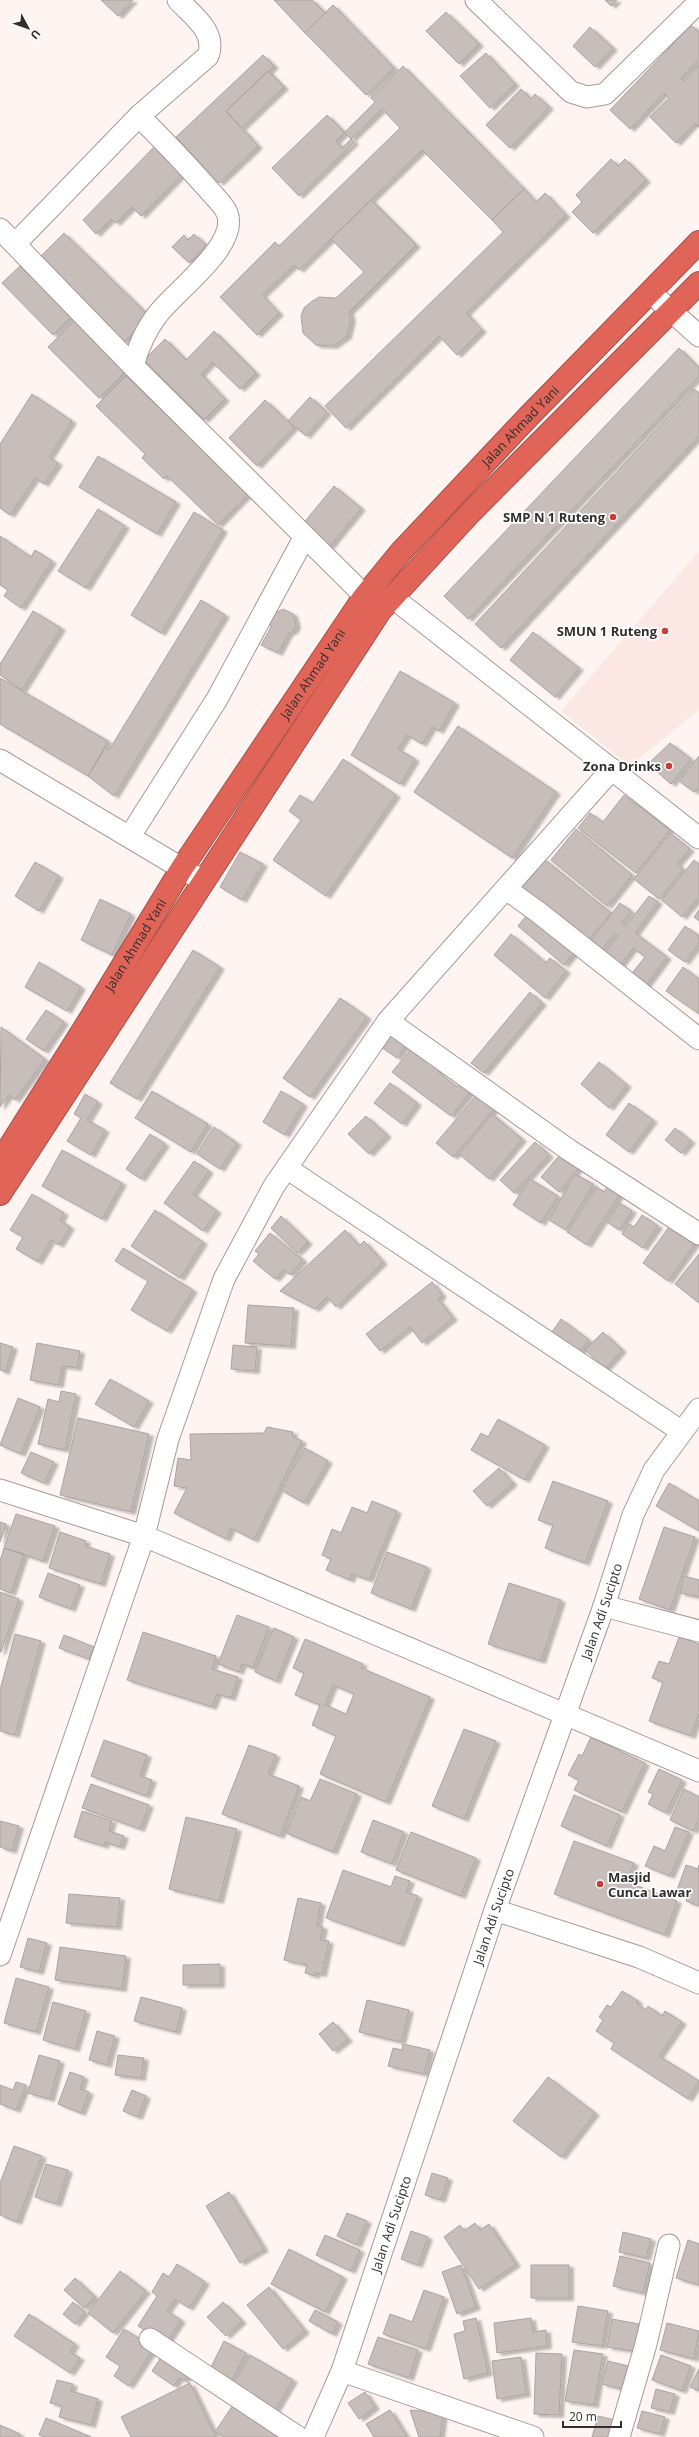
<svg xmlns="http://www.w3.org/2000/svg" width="699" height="2437" font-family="'Open Sans',sans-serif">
	<defs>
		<filter id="shadow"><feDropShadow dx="4.5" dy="2.5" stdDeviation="1" flood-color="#0004"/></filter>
	</defs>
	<rect width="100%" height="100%" fill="#fef5f3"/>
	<path fill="#fbe8e5" d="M699,551V710L630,766L561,711Z"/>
	<path fill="#c7bebc" stroke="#aca3a1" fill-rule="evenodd" filter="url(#shadow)" d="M101,0H133L118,16Z
		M274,0H312L325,13L305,33Z
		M605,0H617L611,6Z
		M333,5L394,68L366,95L305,33Z
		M446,12L479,44L459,64L426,31Z
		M691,25L699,32V59L681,78L684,81L699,65V127L695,123L676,143L650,117L669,98L664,93L630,129L610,110Z
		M590,27L613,48L595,67L573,46Z
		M486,53L515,84L490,108L460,76Z
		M263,55L274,66L226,111L258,146L219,183L176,137Z
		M403,66L524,189L492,220L422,150L299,270L294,265L262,295L279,313L257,335L220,297L275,242L279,246L400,128L382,109L342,148L336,141L375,102L371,98Z
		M268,71L284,87L241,128L226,111Z
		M521,89L531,99L535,94L549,107L510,148L486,125Z
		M327,115L354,142L299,196L272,168Z
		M157,144L185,171L141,216L132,207L116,223L111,219L96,234L83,220Z
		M611,159L618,166L625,159L646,180L593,233L572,212L582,202L576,195Z
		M524,189L536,202L545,193L566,215L466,313L482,330L457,355L439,336L346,428L325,406L503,232L492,220Z
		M371,200L416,245L349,312L351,319L347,336L333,346L316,345L303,333L301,316L304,308L311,302L319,297L336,298L364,272L331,239Z
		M64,233L149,316L124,342L39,258Z
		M194,234L206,245L189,263L172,247L184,235L188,240Z
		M20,266L71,317L53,335L2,283Z
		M75,320L126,371L99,398L48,347Z
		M214,331L256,373L240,389L212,362L201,374L225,399L204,420L144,360L165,339L186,360Z
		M679,348L699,368V376L468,619L444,596Z
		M126,376L248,494L218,525L167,476L164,479L142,458L145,454L96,406Z
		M694,389L699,393V436L501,648L475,624Z
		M32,394L72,421L49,457L58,463L44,484L35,478L10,515L0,508V444Z
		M310,397L327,412L306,436L288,421Z
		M265,400L294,427L257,466L229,438Z
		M98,456L176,502L157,534L79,487Z
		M334,486L361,508L329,547L302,525Z
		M98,509L125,526L86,588L58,571Z
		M194,512L223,530L161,633L131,615Z
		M0,536L31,557L35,550L52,561L21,608L4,596L8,590L0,585Z
		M201,600L225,615L114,796L88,776L105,748L109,750Z
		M283,609L293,614L296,625L294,630L288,634L278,653L261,645L271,627L270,619L273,614Z
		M33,611L61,628L22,690L0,675V664Z
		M533,632L579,668L555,697L510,660Z
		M400,671L455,703L439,731L432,727L422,744L407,735L398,749L415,759L400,784L351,755Z
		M0,678L108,741L88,776L0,724Z
		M458,726L556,792L512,858L414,792Z
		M670,743L691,759L671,784L648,764Z
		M699,756V786L694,792L679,781Z
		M343,759L396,795L326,896L273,860L301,820L289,811L300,795L313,803Z
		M624,795L670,830L636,873L578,828L590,813L603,822Z
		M576,829L632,875L607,906L551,860Z
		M670,833L690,849L677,864L683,869L659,899L634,879Z
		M240,852L263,864L242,900L220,887Z
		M544,859L611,913L584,946L518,891Z
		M694,860L699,864V897L682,917L662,900Z
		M35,862L59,876L39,911L15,896Z
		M649,896L658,902L635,933L667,957L643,989L628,978L645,957L633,948L615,972L600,960L618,936L614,934L597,956L586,947L620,903L631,911L622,923L626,926Z
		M100,899L131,914L112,955L81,940Z
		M531,910L577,949L564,965L518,926Z
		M699,910V921L694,917Z
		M685,926L699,936V943L685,962L668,950Z
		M511,934L546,963L550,958L566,971L545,998L494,955Z
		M193,950L220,967L137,1099L110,1083Z
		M39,962L81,987L67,1011L25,987Z
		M683,967L699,979V1014L666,991Z
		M530,992L542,1003L484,1073L471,1063Z
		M340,998L367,1017L310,1097L283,1078Z
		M46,1010L64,1022L44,1051L26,1039Z
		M1,1027L45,1059L15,1100L9,1095L0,1107Z
		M394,1027L410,1038L397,1058L380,1046Z
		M416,1043L444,1065L438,1072L457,1087L461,1082L472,1090L451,1116L392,1072Z
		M599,1062L627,1085L609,1108L581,1084Z
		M390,1083L417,1103L402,1124L374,1103Z
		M152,1091L208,1124L191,1152L135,1118Z
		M281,1091L303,1104L285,1135L263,1122Z
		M479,1092L496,1107L453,1157L436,1143Z
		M85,1094L98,1102L87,1120L105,1130L91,1155L67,1141L81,1118L74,1114Z
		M629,1103L653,1120L629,1152L606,1135Z
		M492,1114L522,1139L489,1179L459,1154Z
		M366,1116L387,1135L369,1154L348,1134Z
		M214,1127L237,1143L220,1169L197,1154Z
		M675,1128L691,1141L681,1153L665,1140Z
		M150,1134L165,1144L141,1179L126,1169Z
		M535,1142L549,1155L514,1193L500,1180Z
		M62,1150L122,1183L102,1219L42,1186Z
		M564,1150L581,1165L559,1192L541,1177Z
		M194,1161L209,1171L193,1194L217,1211L203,1231L164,1203Z
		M575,1174L593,1184L566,1230L549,1220Z
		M530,1179L558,1196L541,1223L513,1205Z
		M612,1180L624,1188L587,1245L567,1232L597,1187L604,1192Z
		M32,1194L64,1213L60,1220L70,1227L59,1245L51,1240L38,1262L16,1249L23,1237L10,1230Z
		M620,1203L632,1211L619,1230L607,1222Z
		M155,1210L203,1242L180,1278L131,1246Z
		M642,1215L658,1226L643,1248L622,1234L629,1224L634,1227Z
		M281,1216L308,1242L297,1253L271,1228Z
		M671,1224L696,1242L668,1281L643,1263Z
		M345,1230L359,1246L364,1241L383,1262L336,1307L327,1297L315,1309L280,1291Z
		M270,1233L303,1260L290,1275L284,1269L275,1279L253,1261L259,1254L255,1251Z
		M123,1248L193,1290L167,1331L131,1310L148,1281L115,1261Z
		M699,1254V1303L675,1284Z
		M432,1282L442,1295L438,1299L453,1318L422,1343L410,1327L380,1351L366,1334Z
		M248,1305L294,1308L291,1346L245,1343Z
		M561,1319L589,1340L580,1352L552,1332Z
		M603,1332L622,1350L605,1369L585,1350Z
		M0,1343L13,1347L5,1372L0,1370Z
		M37,1343L80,1351L77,1368L62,1366L59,1385L30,1380Z
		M233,1345L257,1347L255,1371L231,1369Z
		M110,1379L149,1401L134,1427L95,1404Z
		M61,1391L76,1394L65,1450L38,1444L48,1399L59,1402Z
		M18,1398L40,1407L21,1454L0,1445Z
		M78,1418L149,1434L131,1512L60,1495Z
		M498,1419L545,1445L525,1480L471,1450L481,1433L488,1437Z
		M267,1427L293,1432L292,1436L302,1441L254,1540L231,1528L226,1539L174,1513L187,1488L174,1486L178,1458L191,1460L190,1434L264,1433Z
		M305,1448L328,1461L304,1503L281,1490Z
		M31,1452L54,1462L44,1483L21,1473Z
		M499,1468L513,1483L487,1506L473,1491Z
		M553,1481L608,1501L585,1563L545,1548L553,1525L538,1520Z
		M669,1483L699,1501V1531L656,1506Z
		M372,1501L397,1511L369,1580L352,1574L350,1580L326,1570L331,1559L322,1555L332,1529L341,1533L352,1507L367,1513Z
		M16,1514L55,1526L43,1561L4,1548Z
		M0,1522L6,1524L0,1542Z
		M664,1527L695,1537L670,1610L639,1599Z
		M60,1532L86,1541L85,1546L110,1554L101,1584L49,1568Z
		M4,1548L24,1554L11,1593L0,1589V1561Z
		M387,1552L427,1567L411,1609L371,1593Z
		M48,1573L80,1585L71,1609L39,1597Z
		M684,1576L699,1580V1597L680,1593Z
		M509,1583L561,1600L541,1661L488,1644Z
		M0,1592L19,1599L1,1652H0Z
		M237,1615L269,1627L253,1668L242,1664L239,1672L218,1664Z
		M274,1628L294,1637L276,1681L255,1672Z
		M143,1632L216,1656L212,1669L238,1677L231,1698L217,1694L212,1707L127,1680Z
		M15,1634L41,1641L15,1735L0,1731V1690Z
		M64,1635L94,1647L89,1659L59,1648Z
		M679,1637L699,1644V1713L691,1736L649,1721L663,1682L652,1678L659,1661L669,1664Z
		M305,1639L363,1664L361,1668L430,1697L386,1802L320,1774L336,1736L312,1725L320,1705L295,1695L304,1673L293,1668ZM333,1685L354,1694L346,1714L325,1705Z
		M464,1729L496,1741L464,1819L432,1806Z
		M591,1737L645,1763L622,1812L574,1790L579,1780L568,1775L579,1754L582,1756Z
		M104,1740L147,1755L140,1776L152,1780L146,1796L91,1776Z
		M249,1745L276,1755L268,1774L299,1786L280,1836L222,1814Z
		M659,1769L682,1780L666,1813L648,1804L653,1794L648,1792Z
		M320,1779L357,1794L333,1852L286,1833L301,1797L310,1801Z
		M91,1784L149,1805L140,1829L82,1808Z
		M684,1789L699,1797V1819L693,1831L670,1820Z
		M574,1795L620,1815L607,1846L561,1826Z
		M82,1811L112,1821L109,1831L124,1836L120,1847L105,1842L104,1846L74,1837Z
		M186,1817L237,1829L219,1901L169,1889Z
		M373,1820L404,1832L392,1864L361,1852Z
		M0,1821L19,1826L12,1851L0,1847Z
		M675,1827L689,1832L670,1876L645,1866L654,1846L665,1851Z
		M411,1832L476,1858L461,1896L396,1870Z
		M574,1841L634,1863L627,1882L677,1901L665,1935L554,1894Z
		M686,1865L698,1869L699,1865V1906L686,1901L688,1895L677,1890Z
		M343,1870L391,1887L395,1876L410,1881L406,1892L418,1896L400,1944L326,1918Z
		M69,1894L120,1898L117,1927L66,1923Z
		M298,1898L321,1903L317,1925L323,1927L320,1940L329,1941L322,1974L315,1973V1976L305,1973L307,1965L284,1960Z
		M28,1938L47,1943L39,1972L20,1967Z
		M60,1947L126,1956L122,1989L55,1980Z
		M220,1964V1985H183V1965Z
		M16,1978L49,1987L36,2032L4,2023Z
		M622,1991L638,2001L637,2004L646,2010L648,2006L662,2016L665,2011L682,2022L659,2056L699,2081L688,2099L611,2049L614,2043L596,2031L603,2020L599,2017L607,2005L611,2007Z
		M141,1997L182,2008L176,2032L134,2021Z
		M367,2000L409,2010L401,2042L359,2032Z
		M53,2002L86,2011L75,2049L43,2040Z
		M333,2022L348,2039L333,2051L319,2034Z
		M97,2031L115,2036L107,2065L89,2060Z
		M403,2044L430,2050L424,2074L388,2066L393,2048L402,2050Z
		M39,2055L60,2061L50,2099L28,2093Z
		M118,2055L144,2058L141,2078L115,2075Z
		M70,2072L84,2077L80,2089L89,2092L81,2113L58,2104Z
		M548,2077L595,2113L561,2157L513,2121Z
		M16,2082L26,2085L16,2110L0,2104V2085L13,2090Z
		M132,2090L146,2096L138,2117L123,2111Z
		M14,2146L42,2156L17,2222L0,2215V2183Z
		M46,2164L68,2170L57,2204L35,2197Z
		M432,2173L448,2178L441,2200L425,2195Z
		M229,2192L264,2249L240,2263L206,2206Z
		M347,2213L367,2221L357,2245L337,2236Z
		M475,2223L480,2230L489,2224L516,2264L479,2289L444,2237L460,2225L464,2231Z
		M411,2231L428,2237L418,2265L401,2259Z
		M623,2232L651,2239L646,2258L619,2252Z
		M325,2235L360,2250L351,2271L316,2255Z
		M688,2240L699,2244V2285L676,2278Z
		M289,2249L343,2277L325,2312L271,2284Z
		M620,2256L650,2263L643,2293L613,2286Z
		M177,2264L205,2282L189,2308L175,2299L167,2311L181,2320L166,2343L138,2326L157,2296L152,2292L163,2273L169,2277Z
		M461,2265L476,2307L457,2314L442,2272Z
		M531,2265H569V2298H531Z
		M120,2271L146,2291L113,2333L88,2313Z
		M75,2278L95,2297L84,2308L64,2290Z
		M269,2287L305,2331L283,2349L247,2305Z
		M424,2290L444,2297L426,2349L383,2334L390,2314L412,2322Z
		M73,2302L85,2312L75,2324L63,2314Z
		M223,2302L242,2321L226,2336L207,2317Z
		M578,2306L608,2311L602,2346L572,2342Z
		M315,2310L338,2322L332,2334L309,2321Z
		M29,2314L75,2344L70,2352L80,2358L70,2373L14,2336Z
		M476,2318L488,2373L464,2379L454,2334L465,2331L463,2321Z
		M531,2318L533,2332L546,2330L547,2346L497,2353L494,2323Z
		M612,2319L639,2324L634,2351L607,2347Z
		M667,2323L699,2331L694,2359L660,2350Z
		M124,2329L154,2348L129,2386L114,2376L120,2366L106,2357Z
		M378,2337L418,2350L409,2378L368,2364Z
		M224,2341L246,2353L231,2382L209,2371Z
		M574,2350L603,2354L594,2405L565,2401Z
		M164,2353L190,2371L184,2381L179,2378L174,2386L152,2371Z
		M536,2353L562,2354L559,2415L534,2414Z
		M250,2355L293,2380L274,2412L231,2388Z
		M661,2355L691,2366L682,2391L652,2380Z
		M521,2357L526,2394L497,2399L492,2361Z
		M608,2361L628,2366L622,2389L602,2384Z
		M699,2369V2391L690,2387Z
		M57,2380L73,2384L71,2391L98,2399L91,2425L59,2417L62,2406L50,2403Z
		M190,2383L216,2437H131L121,2417Z
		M656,2389L675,2394L670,2412L651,2408Z
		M365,2392L375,2407L359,2419L348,2403Z
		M233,2405L283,2437H224L215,2432Z
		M390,2410L407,2437H374L366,2424Z
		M410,2410L443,2413L440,2437H419Z
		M642,2411L665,2417L660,2434L637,2428Z
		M598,2416L615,2420L610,2437H592Z
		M46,2418L91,2437H44L39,2435Z
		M0,2425L20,2434L19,2437H0Z"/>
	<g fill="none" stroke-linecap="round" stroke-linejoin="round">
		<defs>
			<g id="minor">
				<path d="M476,0L571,92L587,97L605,94L696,5"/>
				<path d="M0,229L133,366L377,608"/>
				<path d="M16,243L139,116"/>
				<path d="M650,292L699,336"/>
				<path d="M133,366C138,348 146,329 158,314C175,291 240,245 227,213C224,205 214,196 208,189C186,164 163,140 139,116L208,56C217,32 193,16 178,0"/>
				<path d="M392,597L699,838"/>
				<path d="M0,760L203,881"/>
				<path d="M130,836L217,699L304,538"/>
				<path d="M506,889L538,912L699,1039"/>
				<path d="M388,1021L569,1150L699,1234"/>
				<path d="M288,1169L681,1431"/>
				<path d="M0,1490L144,1536L699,1771"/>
				<path d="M604,1606L699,1631"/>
				<path d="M495,1910L639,1957L699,1983"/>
				<path d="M0,1955L144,1536L168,1439L224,1279L274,1186L388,1021L612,769"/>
				<path d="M150,2339L298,2437"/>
				<path d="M342,2371L533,2437"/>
				<path id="s1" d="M313,2437L342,2371L495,1910L604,1606L633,1515L654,1470L699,1409"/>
				<path d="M619,2437L646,2344L669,2245"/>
			</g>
			<g id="highway">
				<path id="s2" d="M0,1162L92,1016L182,868L364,597L400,553L528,417L699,242"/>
				<path d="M0,1194L380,611L470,513L699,283"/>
			</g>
		</defs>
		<use href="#minor" stroke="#a49b99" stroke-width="23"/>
		<use href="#highway" stroke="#a35149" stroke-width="24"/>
		<use href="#minor" stroke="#fff" stroke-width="21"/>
		<use href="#highway" stroke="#e06458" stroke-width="22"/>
	</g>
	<g fill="#cb3d34" stroke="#fff" stroke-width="1.5">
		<circle cx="613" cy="517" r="4"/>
		<circle cx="665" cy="631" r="4"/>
		<circle cx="669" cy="766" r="4"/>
		<circle cx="600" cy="1884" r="4"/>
	</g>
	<g text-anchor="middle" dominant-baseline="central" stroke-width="3.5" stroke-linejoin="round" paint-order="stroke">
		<g font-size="13" fill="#322e2e" stroke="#fff">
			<text stroke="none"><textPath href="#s2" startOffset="904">Jalan Ahmad Yani</textPath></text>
			<text stroke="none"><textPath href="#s2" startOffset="580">Jalan Ahmad Yani</textPath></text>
			<text stroke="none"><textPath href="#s2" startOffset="256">Jalan Ahmad Yani</textPath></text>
			<text stroke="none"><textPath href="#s1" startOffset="875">Jalan Adi Sucipto</textPath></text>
			<text stroke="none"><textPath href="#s1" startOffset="551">Jalan Adi Sucipto</textPath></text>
			<text stroke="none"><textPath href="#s1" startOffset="227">Jalan Adi Sucipto</textPath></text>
		</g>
		<g font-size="13" font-weight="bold" fill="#322e2e" stroke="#fff" text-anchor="end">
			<text x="605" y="517">SMP N 1 Ruteng</text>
			<text x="657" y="631">SMUN 1 Ruteng</text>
			<text x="661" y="766">Zona Drinks</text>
			<text x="608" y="1877" text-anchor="start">Masjid<tspan x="608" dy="15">Cunca Lawar</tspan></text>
		</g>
	</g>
	<g transform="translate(28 28) rotate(131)" stroke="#ffffff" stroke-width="3" paint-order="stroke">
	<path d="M0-3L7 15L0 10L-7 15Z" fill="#322e2e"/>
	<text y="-6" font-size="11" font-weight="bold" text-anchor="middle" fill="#322e2e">U</text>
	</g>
	<path d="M563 2421v6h58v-6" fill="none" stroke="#322e2e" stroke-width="2"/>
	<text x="569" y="2421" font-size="12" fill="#322e2e" stroke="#ffffff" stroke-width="3" paint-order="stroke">20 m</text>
</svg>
